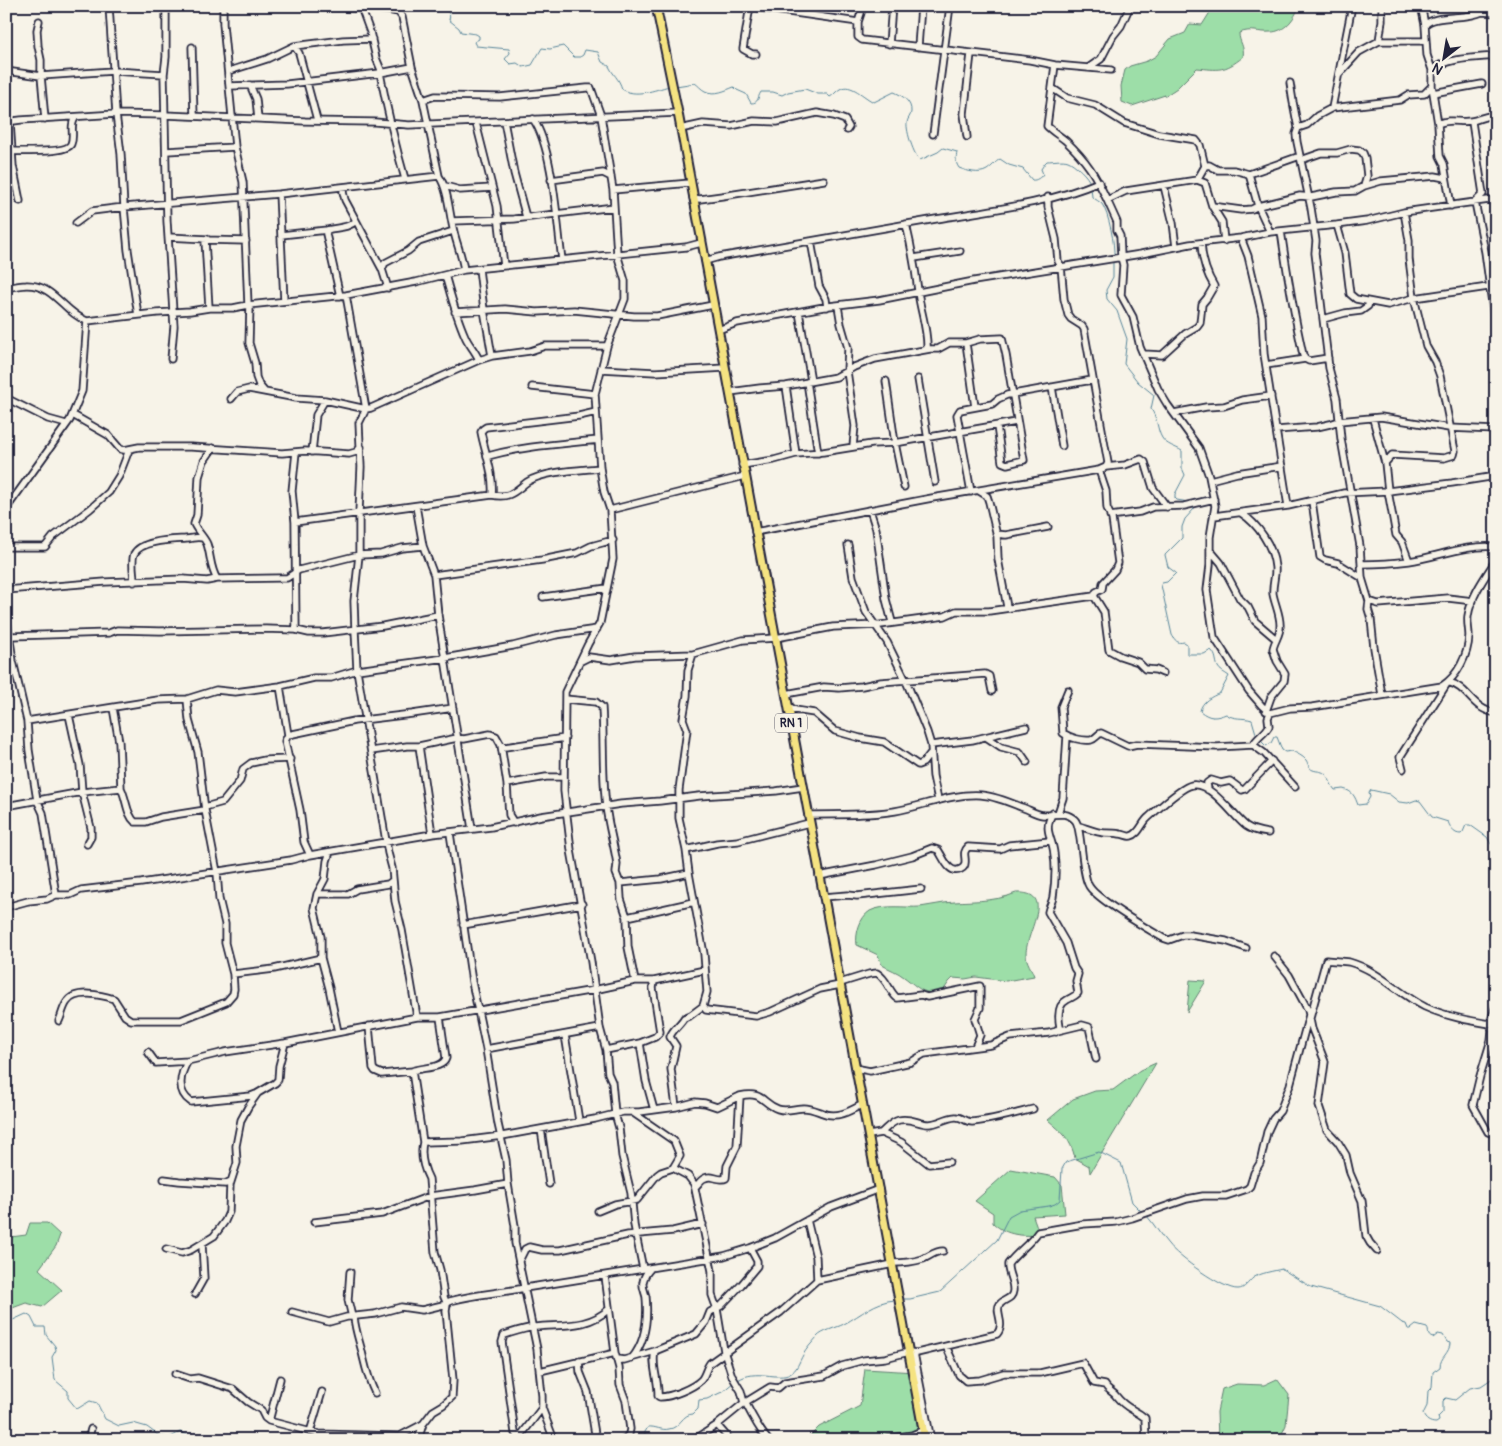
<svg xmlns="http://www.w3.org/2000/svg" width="1502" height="1446" font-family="Pangolin,sans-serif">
	<rect width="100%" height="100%" fill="#f7f3e8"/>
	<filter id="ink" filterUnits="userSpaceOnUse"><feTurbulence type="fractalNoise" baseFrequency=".02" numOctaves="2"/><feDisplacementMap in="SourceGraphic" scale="10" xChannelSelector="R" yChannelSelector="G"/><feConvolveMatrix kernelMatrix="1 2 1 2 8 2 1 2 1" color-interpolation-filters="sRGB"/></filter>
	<g filter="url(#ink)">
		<path fill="#9ddea8" stroke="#608072" d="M1214,6H1299C1295,19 1284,32 1271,32C1257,33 1253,28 1239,33C1239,43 1245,45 1243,57C1224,72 1219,70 1197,68L1177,88L1168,94L1132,106L1122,102L1121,86L1125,70L1130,66L1147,61L1156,56L1170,39L1185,33L1190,24L1202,25Z
			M1016,893C1057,891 1026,931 1026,954C1026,962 1032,969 1034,976L1006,981L976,977L965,979L953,978L949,982L943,991C923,996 919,988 904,977C898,972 889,969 882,965L878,955L857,945C855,934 860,917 870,911C883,904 907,908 920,907C928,906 936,904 944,903C968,900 993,903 1016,893Z
			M1190,980L1206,981L1187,1012Z
			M1156,1063L1090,1173L1089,1166L1075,1158C1070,1138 1063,1133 1048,1120L1073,1099L1095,1091L1113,1090L1140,1070Z
			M1011,1169L1055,1177L1062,1185L1065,1214L1033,1216L1040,1235C1022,1236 1007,1236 993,1223V1213L975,1201Z
			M30,1223H47L60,1235L56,1246L39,1269L62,1290L42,1307L26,1303L7,1310L6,1246L11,1237L26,1235Z
			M865,1369L915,1372L928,1440H806L819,1427L860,1406Z
			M1277,1379L1289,1395L1286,1425L1279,1440H1218L1217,1412L1222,1389L1237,1384L1264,1385Z"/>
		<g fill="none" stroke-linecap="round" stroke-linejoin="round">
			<path stroke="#57859a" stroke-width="1" d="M435,6L437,9C445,10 452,11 449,20L459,28L461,32L476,34L479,36V39L474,42L476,46L509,49L510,53L505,59L510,64L517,63L523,67L532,65L542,48L550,49L563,46L574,57H580L583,55L585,50L598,52L602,62L609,66C613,75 619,78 622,89C635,98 655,90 669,86
				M676,86L695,83C698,85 701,89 705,91C715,96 726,90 734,87L737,90L746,94L751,103C759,103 757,98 761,92H773L782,95L788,92L805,89L818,94H827L830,97C834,95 836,91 840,89C851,82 864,98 874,102L894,92C902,95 912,102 911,112C911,116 907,119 907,123C906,131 914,156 920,160L938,152L943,148L957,152C956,159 955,162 959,168C967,171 979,175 987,170C992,167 995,162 1000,159L1009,165L1023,169L1032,180C1036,181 1041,177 1043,174L1041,169L1045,163L1047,161C1053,161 1063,159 1068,161C1074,163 1089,177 1090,183
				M1091,187L1092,197C1095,199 1100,202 1102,204C1109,214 1115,245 1114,256
				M1113,260V277L1106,290L1107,299L1117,311L1127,339L1124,364L1138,382L1154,395L1151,409C1158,419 1157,430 1162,438C1166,445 1176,447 1182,451V468L1185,475L1175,494V498L1177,500L1188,502
				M1193,506L1194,509L1185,519L1182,527V538L1165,555L1168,567L1176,573L1167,582L1162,583L1161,585L1172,635C1175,640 1177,644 1184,642L1187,644V654H1204L1211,650C1217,656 1215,660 1218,667C1220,671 1225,673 1229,676L1220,693C1211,697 1202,701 1200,711C1210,719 1216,718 1226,714C1234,720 1243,717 1252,720L1257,737
				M1260,740L1266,746L1271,743L1274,737H1277L1282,750L1285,752L1292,751C1296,753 1303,756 1306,760C1308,763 1309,769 1313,770C1318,772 1323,770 1327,776C1331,781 1331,786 1335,790L1343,789C1353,791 1355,797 1358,805L1366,804L1370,797L1369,793L1371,790L1389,794L1399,802L1408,803L1416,800L1420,801L1432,817L1448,822C1451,828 1453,834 1461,834L1463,832L1466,825H1470L1487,837L1491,844L1496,848
				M1147,1216C1155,1225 1160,1235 1168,1244C1177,1256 1223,1290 1238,1289C1245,1289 1248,1282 1253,1278C1260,1273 1274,1271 1282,1269L1311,1287L1380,1306L1402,1323L1406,1324L1408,1329H1411L1416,1325L1427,1328C1430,1332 1426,1336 1433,1338L1438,1334L1443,1335L1447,1342L1450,1343C1450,1353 1440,1357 1440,1367L1433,1372L1432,1387L1428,1391L1427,1406L1423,1414C1425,1420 1430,1423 1436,1423L1439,1421L1438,1417L1443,1412V1401L1446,1398L1455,1400L1470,1388L1481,1386L1496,1376
				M902,1299H910L940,1292L997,1240L1009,1216L1020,1210L1049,1206L1055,1204L1060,1200L1062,1169L1066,1162L1099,1152L1121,1163L1132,1202L1142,1212
				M6,1315L13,1320L26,1314L31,1317L36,1327H45L46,1335L55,1346L56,1350L52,1357L55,1380L68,1391V1398L77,1409L90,1401L97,1403L105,1419L119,1426L133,1423L147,1427L159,1436L169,1438L180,1432L193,1437L204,1433L221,1440
				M738,1380C756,1368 778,1381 790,1374C797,1370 799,1362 803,1355C806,1349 812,1343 817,1337C822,1331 836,1328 844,1324C861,1315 875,1301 895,1300
				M236,1440H238
				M644,1440L645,1432L648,1427C655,1426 662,1431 669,1429C680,1428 682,1414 693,1414L698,1409L699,1400L707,1399L722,1392L734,1382"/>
			<defs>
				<path id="minor" d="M109,6L116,114L121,154L124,207L128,250L138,315
					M223,6V24L235,147L243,182L248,305
					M318,6L388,10L398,12L402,17L412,67L423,100L439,176C449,191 449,214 454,232C457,245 462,256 464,270
					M746,6L858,22V37L862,40L1030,60L1055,65L1111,70
					M1424,6L1422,10L1425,25L1427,55L1432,70V86L1438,124L1440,156L1444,164L1451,206
					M748,7L749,12L743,49L752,54H756
					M362,10L370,32L376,58L381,70L380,73C387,109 395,144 405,179
					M1482,12L1496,13
					M39,21L37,30L38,46L41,60V76L45,119
					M858,22L861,13V6
					M1425,25C1434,14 1466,20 1482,12L1484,6
					M1379,41H1426
					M889,44L892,6
					M294,46L299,53L317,120
					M192,47L194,116
					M918,47L921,6
					M1055,65L1047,126C1053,132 1060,136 1066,141C1087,161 1095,174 1107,200L1126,191L1197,180L1205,183L1212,206L1241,210L1252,209L1258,206L1300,196L1311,197L1336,192L1355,191L1364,186L1381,181L1435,176L1445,178
					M1088,68L1101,59L1113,36L1121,26L1130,6
					M1432,70C1448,57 1476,58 1496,56
					M6,71L41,76L113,71L164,74L167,221L174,326L171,359
					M229,71L267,59L294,46L343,40L372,39
					M164,74L166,57V6
					M1339,74L1359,52L1379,41L1382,21V6
					M1290,83L1293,102L1298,128L1296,134L1297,142L1311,208L1316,241L1315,253L1329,368L1337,399L1341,439L1360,546L1362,578L1369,601L1368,609L1371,619L1374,648L1382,695
					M250,85L256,99L258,119
					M230,86L287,84L380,73L412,67
					M1052,88L1067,98L1095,105L1124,123L1159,134L1196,140L1200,145L1205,166
					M1433,93L1482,84
					M423,100L435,96L500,97L587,88H591L601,116L613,190L617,254L625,281V299L607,346L595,394L600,468L604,492L610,510L613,559L600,623L588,644L565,692L564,791L571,850L591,962L600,1028L606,1050L608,1073L612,1082L615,1114L619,1128L622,1156L631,1193L634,1225L643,1269
					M1332,108L1352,6
					M533,119C553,147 557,223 562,260
					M504,121L514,173L526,217
					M6,122L21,120L116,114L165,115L305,121L375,122L409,125L678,113
					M10,122L13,166L20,201
					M1472,122L1483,194L1475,202L1485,252L1496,333
					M476,123L497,206L504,266
					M1438,124C1450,118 1459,123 1471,121C1480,120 1486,114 1496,116
					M1298,128L1307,125L1317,116L1332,108L1400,100L1408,95L1424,94L1432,86
					M680,129L703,124L731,126L754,121L777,122L817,113L834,116L845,120L849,127L847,130
					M933,134L950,6
					M967,137L964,114L971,54
					M6,151C17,151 67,154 71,144C75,135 69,126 75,118
					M167,151L235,147
					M1301,160L1321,153H1337L1351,149L1359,150L1363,153L1365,158L1367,176L1364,186
					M1249,174L1258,206L1270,232
					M551,180L603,173L611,177
					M1197,180L1205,166L1209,165L1218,170H1234L1249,174L1300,156
					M445,186L460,190L492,188
					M1164,186L1173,223L1176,247
					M344,187L343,192L345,200L382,269L388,288
					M613,190L690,183
					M279,194L284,301
					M693,198L700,199L722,196L824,180
					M1107,200L1117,222V230L1120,236L1121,257L1123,265L1121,295L1133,317L1140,347L1158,389L1167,404L1199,448L1209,476L1215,506L1210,537V565L1207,590L1214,637L1249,691L1262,706L1270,713
					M1212,206L1222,222L1224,241
					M452,221L514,219L614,207
					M76,223L92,211L124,207L279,194L439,176
					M906,224C912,249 916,273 919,298C922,316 928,332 927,349
					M1337,225L1345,253L1350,294L1356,299L1388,305L1414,298L1488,287L1496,288
					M1281,231C1287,273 1294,314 1303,355L1305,359L1309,361L1328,358
					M281,235L327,230
					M168,237L207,239
					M1241,238L1248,256L1262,316L1264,354L1288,506
					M811,241L819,286L826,299L827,307
					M914,258L960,251
					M705,261L719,257C792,244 864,231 936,219C990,210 1048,204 1099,182
					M382,269L385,263L408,251L419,242L453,231
					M479,269L484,310L492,356
					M445,275C451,296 456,316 465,336C468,344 475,350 479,360
					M6,288C13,287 19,285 26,285C54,284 64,313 87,321L157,313L190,311L209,308H233L248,305L346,295L416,282L464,270L686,247L701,243
					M346,295L366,409L359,423L361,467L359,512V555L354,601L355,630L357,670L388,853L392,868L395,901L402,930L417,1017
					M340,296L326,234L327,230C337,227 347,229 356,221
					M250,305L249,343L255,363L256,377L259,385L264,391
					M838,306L841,324L848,348L847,371L855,426L853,446
					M209,308L205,240L246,241
					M455,312L505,309L537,312L574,310L634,316H657L713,305
					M799,312L811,381
					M1323,319L1345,313L1361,311L1368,306L1369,302
					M718,330L737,323L829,306L879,300L974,281L1141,254L1190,244L1241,238L1270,232L1337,225L1367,221L1404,212L1496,199
					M966,343L975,407
					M1144,354L1162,355L1185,334L1197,327L1200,323L1202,304L1207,298L1214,286C1206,273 1202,259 1201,243
					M1266,365L1305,359
					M601,369L655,372L725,368
					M918,379L935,482
					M886,381L895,443L904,487
					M807,382L818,453
					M786,386L796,454
					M532,387L595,394
					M1052,387L1062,446
					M730,392L760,388L786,386L836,377L854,367L875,359L930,349H938L949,343H966L980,339L1002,338L1006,355L1024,460L1007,464L1002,462L997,426
					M6,398L48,419L66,424
					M231,399L237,392L249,389L296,398L325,400L366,409L371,408L479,360L492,356L530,351L545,346H607
					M1174,413L1206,407L1224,406L1242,400L1271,396
					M73,415L108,435L120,449L124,450L139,447H191L282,453L305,451L349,454L356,452L361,447
					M1373,419L1385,463L1388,491L1396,535L1402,542L1409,561
					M1276,430L1317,427L1330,424L1339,421L1381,417L1449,428L1496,430
					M213,448L204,461L199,477L197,515L194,524C197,531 204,537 207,544C211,556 210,568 217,579
					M296,452L292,491L295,522L296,630
					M312,452L316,415L325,400
					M488,456C523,446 561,444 598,440
					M1385,463L1392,455L1444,458L1454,455L1455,451L1440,376L1435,362L1426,346L1414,298L1409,259V240L1404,212
					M742,465L774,460L796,454L823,452L872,444L895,443L1016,422
					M1106,467L1125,465L1141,459L1145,462L1153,488L1167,507
					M1210,480L1237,473L1282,466
					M979,491L987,496L989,502L997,536L998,559L1007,607
					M971,492L957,415L960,410L992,404L998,399L1007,395L1092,380
					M492,495C494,473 485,453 481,432L483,429L486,427L579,416L596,412
					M1312,501L1320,557L1325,560L1338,563L1362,578
					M416,506L423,546L434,575L438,615L472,829
					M6,509L70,420L82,391L87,321
					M610,510L745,476
					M870,510L876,529L886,599L892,622
					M1241,513C1258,524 1273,546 1275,567C1276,576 1272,585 1273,594C1275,605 1281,616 1280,627C1280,635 1274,642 1273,649L1277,661L1285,674L1284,681L1271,697L1266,711
					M1110,516L1140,512L1153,507L1184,506L1214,499
					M1214,516L1288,506L1344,493L1388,491L1452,483L1496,476
					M295,522L492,495C510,499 515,491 527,482C544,471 580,470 600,468
					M755,532L932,498L1099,470L1106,467L1108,463L1084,329L1082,326L1071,319L1068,315L1064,299L1061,266L1058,261L1056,239L1048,207V197
					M996,534L1006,535L1048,527
					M848,545L853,577L866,612L887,642L906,681L927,732L931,745L933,776L938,800
					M6,547H45L53,537L90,509L109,492L119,476L129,450
					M1210,550L1221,563L1240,599L1248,607L1255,621L1276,639
					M1362,564C1378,564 1394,563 1409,561C1438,557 1465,544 1496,547
					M434,575L542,560L577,553L591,546L613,540
					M134,582C134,573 131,562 134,554C141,540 173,540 186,539C192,539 196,536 202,538
					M6,590L105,582L183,579L207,581L217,579L279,578H287L299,570L359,555L381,554L402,548L423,546
					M1094,596L1104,612L1109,650L1120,656L1138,662L1145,669L1156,670L1163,673
					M543,597L607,588
					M1369,601L1378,604L1448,598L1473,601
					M6,613L13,661L27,721L29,750L37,800L43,813L56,895
					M11,636L109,633L117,630L160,631L266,629L296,630L309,633H323L383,626L438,615
					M693,654L688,670L687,696L683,719L687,730L679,790V818L686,850L689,873L704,954L707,992L703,1006L706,1010L756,1016L770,1012L820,989L840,985
					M581,661L589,657L611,660L635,656L693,654L743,640L776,638L833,627L880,625L945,616L956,611H989L1094,596L1096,592L1102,589L1103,583L1115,570L1118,563L1112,519L1107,508L1106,491L1099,470
					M280,686L288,735L285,741L300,810L304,842L310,855
					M1068,690L1061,707L1063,733C1070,738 1082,741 1091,740C1095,739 1097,735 1101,733L1128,746L1137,744L1217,747L1253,745L1264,753L1295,787
					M786,694L824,687L839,688L862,686L881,682L985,674L989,676L992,691
					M565,699L596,702L602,707C604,740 602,773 606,806C608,825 614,844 617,864L616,873L620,883L621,899L627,917L628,947L635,981
					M788,706L795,710L814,713L835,731L860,738L884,742L918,765L923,763L930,754
					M1270,713L1290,708L1312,707L1442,686C1458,676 1468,655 1469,636C1469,629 1467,623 1468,616C1471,596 1485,577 1496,560
					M69,715L80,765L82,792L91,828V837L87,844
					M27,721L158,700L187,699L216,690L235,692L280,686L314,678H331L357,670L445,658L513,646L556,635L597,629
					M288,735L354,721L412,714L453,708
					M986,737L1001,747L1020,752L1027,762
					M501,745L507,784L509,815L514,823
					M931,745L972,740L1026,727
					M1253,745C1257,737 1265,734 1269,726L1268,718L1270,713
					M371,751L407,746H419
					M1403,769L1400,757L1448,682C1469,687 1471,709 1496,713
					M507,784L546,777H564
					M121,788C127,800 126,814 135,822H146L161,817L205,810
					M1208,790L1207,783L1211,780L1221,783L1230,781L1242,790L1245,789L1272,761
					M6,806L82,792L121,788L119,742L113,708
					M205,807L223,802L240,781L243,769L251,763L265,760L290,759
					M1053,813C1042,830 1053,838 1054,854C1056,868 1055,884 1053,897C1052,903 1049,906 1048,912L1066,943L1074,968L1078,974L1076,981L1078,993C1074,997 1072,997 1067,1000C1057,1005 1058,1017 1060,1027L1056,1032
					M1058,813L1063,798L1067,736
					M808,815C837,814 867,816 895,811C924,806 952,793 981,795C994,796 1009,802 1021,807C1028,809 1035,814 1043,815C1054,816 1065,810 1075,820C1082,827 1081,873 1089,886C1097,900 1148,929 1163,938L1169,940L1183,935H1190L1226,941L1246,948
					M1079,826C1086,828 1098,833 1105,833C1110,833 1115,833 1120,834C1124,834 1128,837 1131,836C1140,834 1142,822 1149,817C1158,809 1181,787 1192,785C1211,782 1233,816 1246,826C1253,831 1261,832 1268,833
					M450,833L472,982L486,1049L498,1124L506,1160L508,1184L515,1226V1243L537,1349L542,1396V1408L554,1440
					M432,834L419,746L457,738L464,739L490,734L496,736L501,745L505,747L565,738
					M686,850L717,843L738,841L809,823
					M330,852L327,861L325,879L317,894L314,908L321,937V958L329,988L338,1032
					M819,876L876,865L912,856L932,848L938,850C943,856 949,876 961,869C963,868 965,866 965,863C966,856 962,853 968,847L1000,849L1009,845L1050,841
					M620,883L661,879L689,873
					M317,894H348L357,889L388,884L392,881
					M823,897L848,895L857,896L921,889
					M6,907L28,901L47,899L56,895H70L81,890L141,883L291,860L310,855L432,834L491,827L541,816L621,804L660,801L699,796L776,791L803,787
					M627,917L694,902
					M463,925L582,904
					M1274,956L1289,975L1308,1010L1312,1029L1325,1062L1319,1106L1327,1130L1338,1142L1346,1155L1350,1173L1362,1201L1366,1236L1370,1243L1377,1251
					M233,974L274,969L321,958
					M840,983L869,974L877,973C888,980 888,990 897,998L921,995L927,997L980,986V1008L975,1019L980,1035L975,1047
					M1496,1005L1490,1024L1492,1030L1491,1040L1480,1076L1473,1105L1488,1132L1496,1135
					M1310,1018L1326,960C1334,961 1342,961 1349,962C1378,970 1399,994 1425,1007C1447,1017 1472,1021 1496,1025
					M59,1021C62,1015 63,1007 67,1002C75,989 102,995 114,999L125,1016L131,1020H181L226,1002L233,994L234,989L233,974L225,943V924L219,899L217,872L205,810L198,752L189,720L187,699
					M369,1026L373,1068L375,1071L382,1074L412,1071
					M565,1035L579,1121
					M486,1049L600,1028
					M606,1050L640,1043
					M148,1052L156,1063L188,1061L225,1052L285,1043L417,1017H440
					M188,1061C180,1074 176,1092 191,1102L251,1096L256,1094
					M855,1068L870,1071L911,1062L924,1054L991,1045L1010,1037L1049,1033L1082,1025L1089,1027L1096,1059
					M676,1107L671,1069L676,1046L670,1037C672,1030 680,1025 684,1018L691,1015L703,1006
					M654,1110L646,1081L640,1043L655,1037L660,1032L653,988L654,981L700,971L705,969
					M632,1112L674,1141L680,1156L673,1168L688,1176L694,1184L712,1271V1295L717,1309L724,1351L732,1376L741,1391L744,1403
					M541,1129L549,1184
					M881,1133C887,1128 891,1122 899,1120C910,1117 918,1124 929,1124C938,1124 945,1118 955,1117C962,1116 965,1122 972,1122C992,1120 1013,1114 1033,1109
					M869,1135L881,1133L901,1142L929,1164L949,1162
					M423,1142L462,1141L502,1136L595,1119L623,1112H639L676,1107L695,1102L705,1103L717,1107L740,1096
					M1496,1157V1168
					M164,1179L179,1181L225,1184L231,1181
					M695,1187C698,1185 701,1179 705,1178C712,1174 719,1182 726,1178L727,1166L737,1146L740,1096C764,1091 761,1103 778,1109C786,1112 796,1108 804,1108C811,1108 817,1111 823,1113C837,1119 850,1111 863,1104
					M598,1211L615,1204L637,1200L657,1175L661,1172L673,1168
					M807,1220L816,1257L817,1280
					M314,1222L382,1214L430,1196L475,1190L508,1184
					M750,1248L757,1261V1266L741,1285L721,1306L710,1312L706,1322L696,1334L655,1351C651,1365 659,1381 658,1396L660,1397C671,1397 693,1388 701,1380C705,1376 706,1368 710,1363L781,1312L817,1280L893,1264
					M166,1249L182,1253L191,1250L214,1236L225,1221L229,1212L230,1185L237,1163L236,1146L241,1120L248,1107L258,1093L275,1083L278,1080L279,1066L285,1043
					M519,1261L525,1249L529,1247L542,1250H560L628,1235L673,1231L703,1224
					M893,1263C903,1263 913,1262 923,1259C930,1256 935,1251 943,1251
					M350,1272L348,1300L352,1317
					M605,1276L615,1353L619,1368L620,1385L626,1401L630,1429L629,1434L624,1440
					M195,1294L204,1278L202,1244
					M292,1312L329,1322L347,1317L375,1314L401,1307L422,1310L447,1304L444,1297L440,1270L435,1252L429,1179C423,1167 420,1155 423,1142L412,1071C422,1067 443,1069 446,1058L440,1017L594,990L635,981H654
					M354,1317C355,1328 358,1337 361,1348C365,1364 367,1377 375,1393
					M946,1346L959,1375L966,1381L980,1380L1004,1373H1040L1083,1363L1094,1383L1105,1385C1108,1391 1113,1391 1116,1396C1127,1410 1133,1408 1145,1418L1146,1440
					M914,1353L931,1440
					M632,1358C646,1341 648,1319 646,1297C645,1292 642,1287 643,1282C644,1276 647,1272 651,1268
					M617,1359L624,1360L655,1351
					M579,1361L580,1372L588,1392L596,1440
					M540,1371L615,1353
					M175,1374L190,1379L198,1378L233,1389L248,1402L261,1410L265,1418L269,1421L319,1434L400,1436L423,1424L433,1411L443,1405L452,1397L453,1380L446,1311L447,1304L450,1301C475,1294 500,1293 525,1288L724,1256L750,1248L775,1238L831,1207L879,1189
					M745,1402C752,1416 758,1428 768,1440
					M542,1408L522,1434L518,1436L515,1433L502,1342L504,1335C514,1332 525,1328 535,1327C562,1324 587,1329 609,1309
					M269,1421L280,1379
					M717,1425L730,1440
					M310,1432L322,1392
					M88,1440L91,1429
					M418,1440L423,1424
					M694,1440L717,1425L744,1403L770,1387L778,1388L785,1382L824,1376L842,1366L864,1360L885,1358L909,1352L917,1353L997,1334C1006,1323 994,1312 1000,1304C1005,1298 1012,1300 1013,1291C1014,1281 1007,1273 1008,1264C1017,1252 1030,1244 1038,1232L1083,1224L1116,1222L1132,1218L1187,1199L1203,1196H1226L1247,1189L1250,1186L1254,1173L1260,1163L1267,1132L1273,1119L1280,1111L1290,1085L1309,1015
					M881,1440L912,1435L924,1430"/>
				<path id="major" d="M656,6L678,113L925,1440"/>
			</defs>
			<use href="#minor" stroke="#22223b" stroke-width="9"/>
			<use href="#major" stroke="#22223b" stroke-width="11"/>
			<use href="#minor" stroke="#f7f3e8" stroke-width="5.5"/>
			<use href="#major" stroke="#f5e382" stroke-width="7"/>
		</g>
	</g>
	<g text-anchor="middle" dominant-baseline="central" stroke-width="4.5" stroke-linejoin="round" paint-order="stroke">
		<rect fill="#f7f3e8" stroke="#62616f" stroke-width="1" x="775" y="713.5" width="32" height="19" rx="4"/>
		<g font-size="12" font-weight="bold" fill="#22223b">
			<text x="791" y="723">RN 1</text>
		</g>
	</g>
	<rect width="1502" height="1446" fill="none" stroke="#f7f3e8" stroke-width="25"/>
	<rect x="12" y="12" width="1477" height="1421" fill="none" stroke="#22223b" stroke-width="2" filter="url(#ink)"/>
	<g transform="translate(1444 58) rotate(211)" stroke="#f7f3e8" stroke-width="4" paint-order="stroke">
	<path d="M0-4L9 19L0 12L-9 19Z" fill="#22223b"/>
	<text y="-8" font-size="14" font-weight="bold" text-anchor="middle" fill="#22223b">N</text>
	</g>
</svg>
